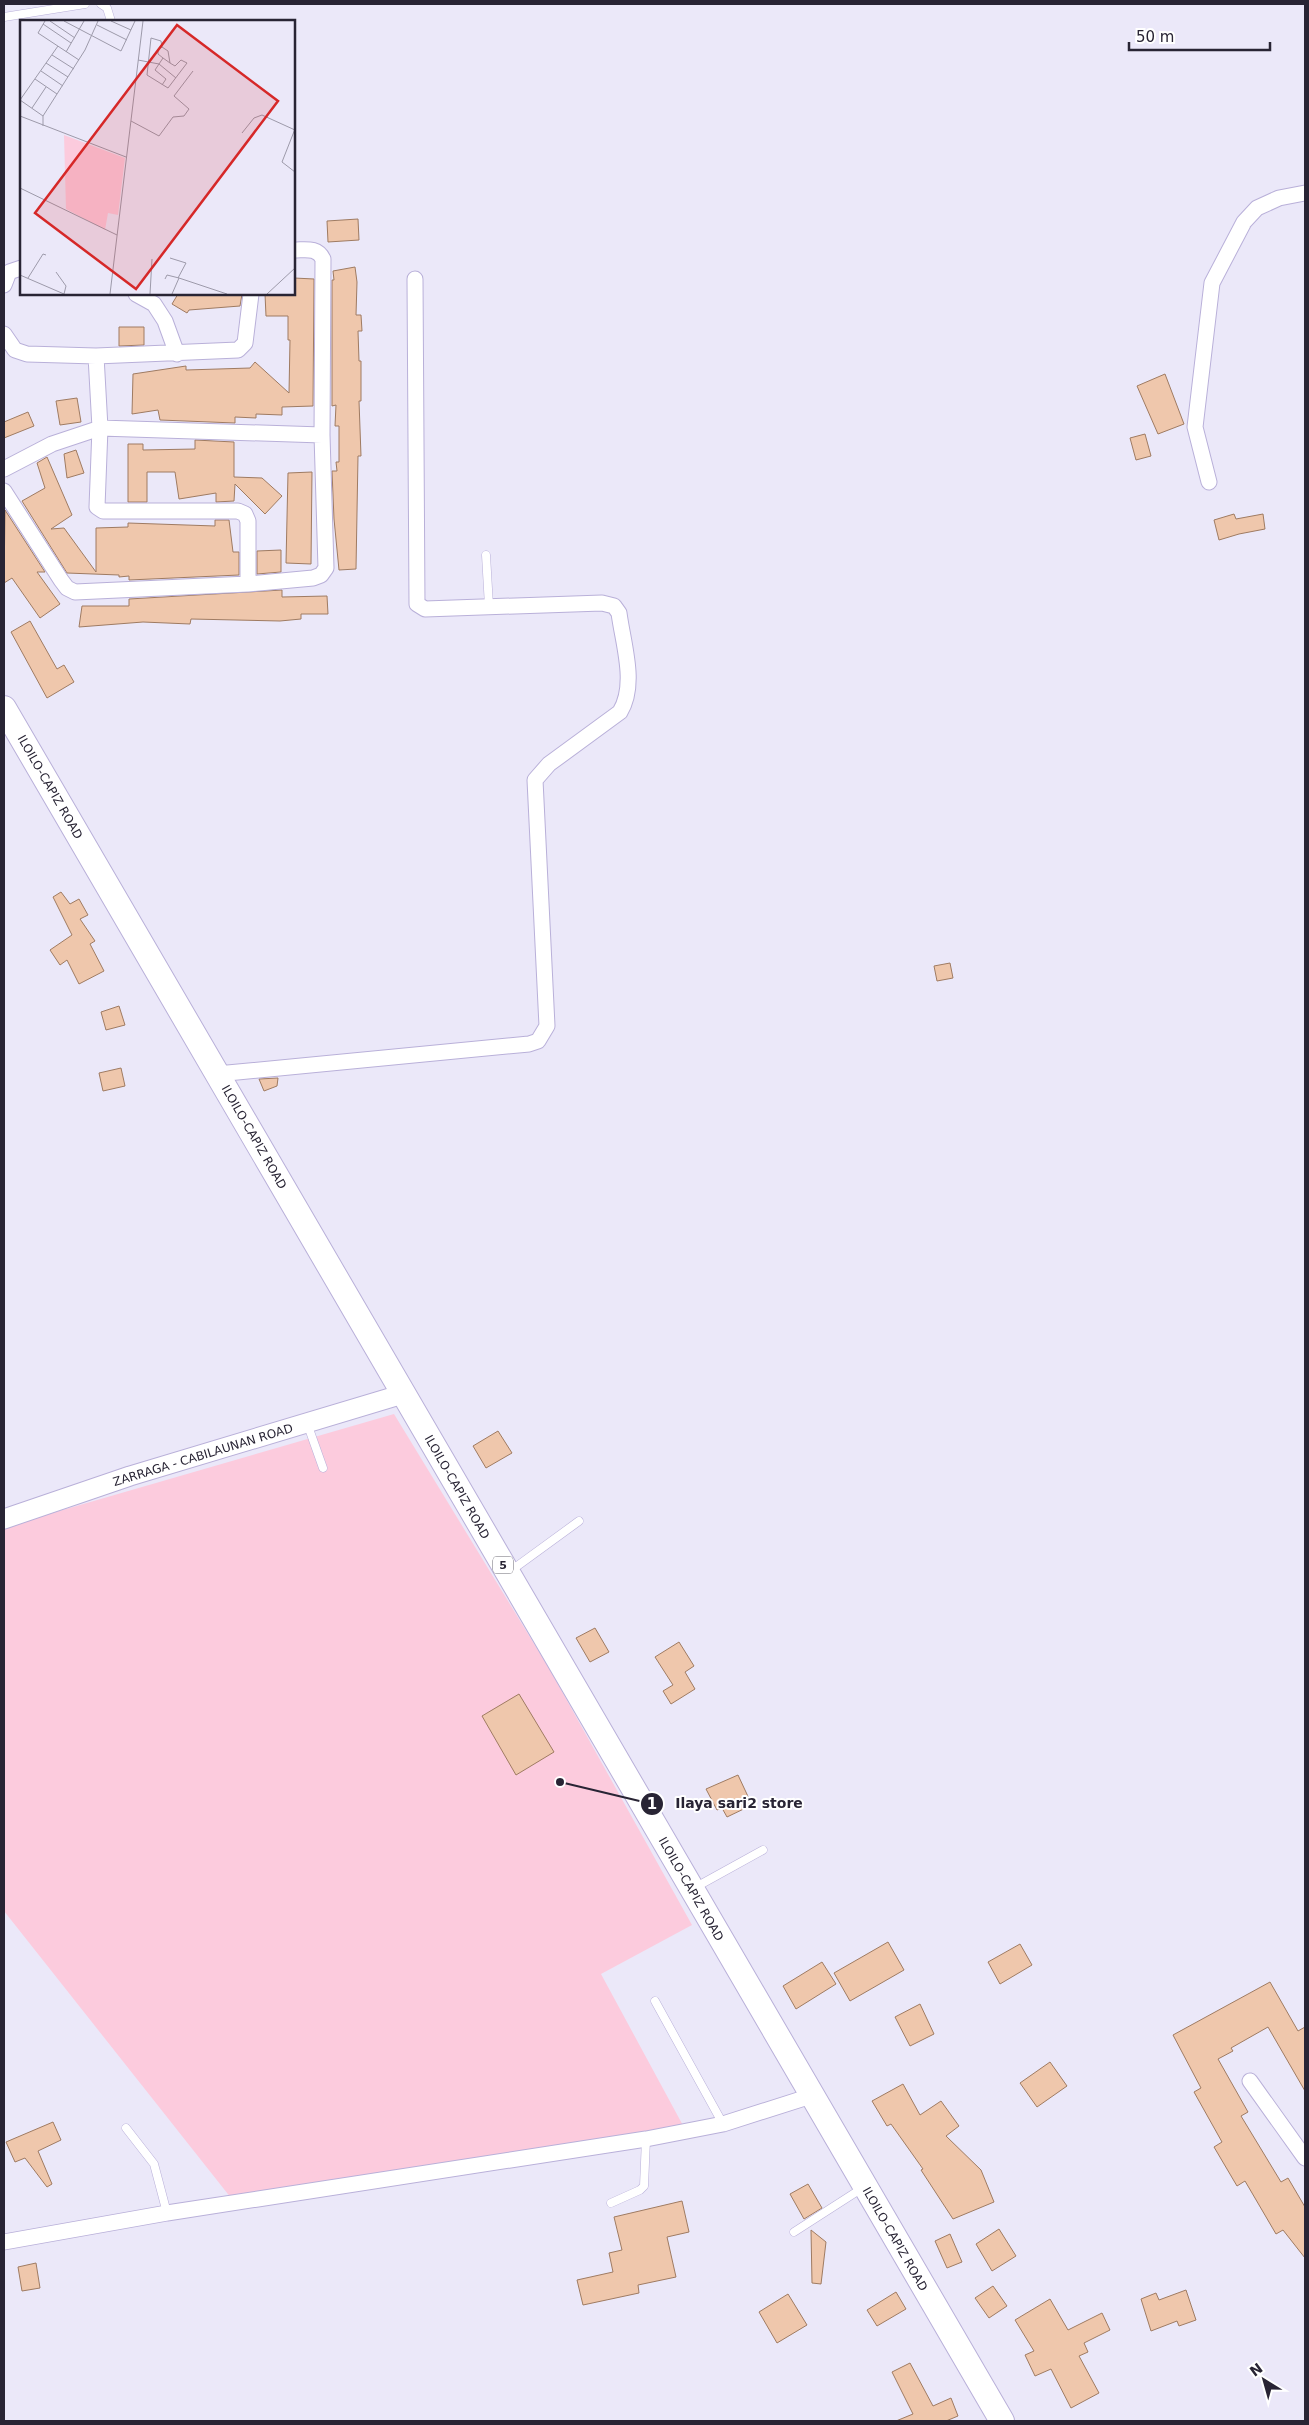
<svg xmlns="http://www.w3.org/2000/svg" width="1309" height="2425" font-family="'DejaVu Sans',sans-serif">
	<rect width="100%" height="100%" fill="#ebe8f9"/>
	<path fill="#fccbdd" d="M394,1414L550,1670L692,1925L601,1974L686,2131L235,2203L4,1911V1527Z"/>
	<path fill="#efc7ac" stroke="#9f7b62" d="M358,219L359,240L328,242L327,221Z
		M355,267L357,282L356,315H361L362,331H358L359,361H361V401H359L361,456H358L356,569L339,570L334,519L332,471H337L336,462H339V426H335L336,405L332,406V280H334L333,271Z
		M294,278L314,279L313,406L282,407V415L256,414V418L235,417V423L160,420L158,410L132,414L133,374L186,366V370L250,368L255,362L289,393L290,340H288V316H266L265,294H294Z
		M178,294H242L240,306L189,310L187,313L172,304Z
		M119,327H144V345L119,346Z
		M1165,374L1184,424L1158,434L1137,386Z
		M77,398L81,422L60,425L56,401Z
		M28,412L34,426L4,438V422Z
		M1145,434L1151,456L1136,460L1130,438Z
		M195,440L234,442V477L262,478L282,496L265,514L235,484L234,501L216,502V493L179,499L175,472H147V502H128V444H143V450L195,449Z
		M76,450L84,473L67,478L64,454Z
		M47,457L72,515L51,529L64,528L96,572V528L128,527V523L215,526V520H229L233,552H239V575L129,580V576L119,577V575L67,573L22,501L45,488L37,463Z
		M312,472L311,564L286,563L288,473Z
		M5,510L45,572H37L60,604L40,618L12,578L4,583Z
		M1234,514L1236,519L1263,514L1265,529L1239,534L1219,540L1214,520Z
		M281,550V572L257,574V551Z
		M282,590V597L327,596L328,614H301V619L280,621L191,619L190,624L143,622L79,627L82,606H129V599Z
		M30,621L57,669L64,665L74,682L47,698L11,632Z
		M61,892L70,904L79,899L88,915L80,919L95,941L90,944L104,971L79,984L67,960L60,965L50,950L72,935L53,897Z
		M950,963L953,978L937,981L934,966Z
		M119,1006L125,1025L106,1030L101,1012Z
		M121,1068L125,1086L103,1091L99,1073Z
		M278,1078L277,1086L264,1091L259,1079Z
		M498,1431L512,1453L486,1468L473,1446Z
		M595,1628L609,1652L590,1662L576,1638Z
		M679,1642L694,1666L685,1672L695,1689L671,1704L663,1691L673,1685L655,1657Z
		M519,1694L554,1752L516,1775L482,1716Z
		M738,1775L752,1805L727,1817L722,1808L717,1810L706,1789Z
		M888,1942L904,1970L850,2001L834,1973Z
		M1020,1944L1032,1965L1000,1984L988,1962Z
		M822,1962L836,1984L796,2009L783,1986Z
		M1270,1982L1298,2031L1305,2027V2091L1268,2027L1231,2048L1233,2051L1218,2059L1248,2112L1241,2116L1281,2182L1288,2178L1305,2207V2258L1283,2230L1276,2234L1245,2181L1237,2186L1214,2147L1222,2142L1194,2092L1201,2088L1173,2035Z
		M920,2004L934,2034L910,2046L895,2017Z
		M1050,2062L1067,2086L1037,2107L1020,2083Z
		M903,2084L920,2115L941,2101L959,2126L946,2136L981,2170L994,2202L953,2219L921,2170L923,2169L891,2124L887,2126L872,2101Z
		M53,2122L61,2140L38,2151L52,2184L47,2187L25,2158L15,2162L6,2142Z
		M808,2184L822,2208L804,2219L790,2194Z
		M682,2201L689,2232L667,2237L676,2277L638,2285L639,2293L583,2305L577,2280L613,2272L609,2253L622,2250L614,2217Z
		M999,2229L1016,2256L992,2271L976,2244Z
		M811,2230L826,2242L821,2284L812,2283Z
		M950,2234L962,2262L947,2268L935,2241Z
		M36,2263L40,2288L22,2291L18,2267Z
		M993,2286L1007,2306L989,2318L975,2298Z
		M1186,2290L1196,2320L1179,2326L1177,2321L1151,2331L1141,2299L1156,2293L1159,2300Z
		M896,2292L906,2309L877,2326L867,2310Z
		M788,2294L807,2325L777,2343L759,2312Z
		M1050,2299L1068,2330L1102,2313L1110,2330L1084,2343L1088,2352L1079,2356L1099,2393L1071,2408L1051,2369L1035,2376L1025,2355L1034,2351L1015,2320Z
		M910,2363L933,2406L951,2398L958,2416L946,2421H896L913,2414L892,2372Z"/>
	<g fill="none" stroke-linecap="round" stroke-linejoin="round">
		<defs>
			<path id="service" d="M101,4L107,8L111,21
				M4,17L85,4
				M486,555L489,606
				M307,1423L323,1468
				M509,1572L579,1521
				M696,1887L763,1850
				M655,2001L723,2124
				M126,2128L154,2164L167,2213
				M611,2203L640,2190L644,2186L646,2139
				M794,2232L864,2187"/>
			<path id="minor" d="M4,285L9,272L21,268
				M136,294L154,304L165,321L177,354
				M4,334L15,350L27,354L96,356L238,350L245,343L251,294
				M96,356L100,428L97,507L103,511H238L245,514L248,521V584
				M4,469L52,444L100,428L322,435
				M1209,482L1195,427L1212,283L1244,222L1257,208L1279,198L1305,193
				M4,491L61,580L67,588L75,592L248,584L313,578L321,575L326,568L322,435L323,259C317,247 306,250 294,250
				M217,1074L529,1044L538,1041L547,1026L535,780L549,764L620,712C637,684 623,644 619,613L614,606L602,603L425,609L417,604L415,279
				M1250,2081L1305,2158
				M4,2242L167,2213L646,2139L723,2124L811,2096"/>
			<path id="tertiary" d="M4,1519L130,1476L403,1394"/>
			<path id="primary" d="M4,708L1002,2421"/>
		</defs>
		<use href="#service" stroke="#b9b0d9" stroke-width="9"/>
		<use href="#minor" stroke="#b9b0d9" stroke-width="17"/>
		<use href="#tertiary" stroke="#b9b0d9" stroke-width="21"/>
		<use href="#primary" stroke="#b9b0d9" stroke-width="26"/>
		<use href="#service" stroke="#fff" stroke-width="8"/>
		<use href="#minor" stroke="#fff" stroke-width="15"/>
		<use href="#tertiary" stroke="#fff" stroke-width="19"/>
		<use href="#primary" stroke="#fff" stroke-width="24"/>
	</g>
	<g text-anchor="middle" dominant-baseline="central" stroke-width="4" stroke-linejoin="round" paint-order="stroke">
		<rect fill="#fff" stroke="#686671" stroke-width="1" x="493" y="1556.5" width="20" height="17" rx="4"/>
		<g font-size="11" font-weight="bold" fill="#282434">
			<text x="503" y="1565">5</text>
		</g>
		<g font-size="12" fill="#282434" stroke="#fff">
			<text transform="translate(50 787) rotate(60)">ILOILO-CAPIZ ROAD</text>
			<text transform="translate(254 1137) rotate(60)">ILOILO-CAPIZ ROAD</text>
			<text transform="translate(203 1455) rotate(-17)">ZARRAGA - CABILAUNAN ROAD</text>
			<text transform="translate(457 1487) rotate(60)">ILOILO-CAPIZ ROAD</text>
			<text transform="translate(691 1889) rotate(60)">ILOILO-CAPIZ ROAD</text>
			<text transform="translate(895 2239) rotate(60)">ILOILO-CAPIZ ROAD</text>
		</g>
	</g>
	<g transform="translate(20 20)">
		<rect width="275" height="275" fill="#ebe8f9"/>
		<path d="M44,115L105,138L98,195L88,193L85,210L46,189Z" fill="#fccbdd"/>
		<path fill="none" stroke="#9d9aaa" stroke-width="1" d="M25,1L18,13L59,40M30,1L55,18M44,1L101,31L115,1M91,1L111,10M23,4L51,23M77,5L107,20M142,27L141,21L131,18L127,55L148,68L167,43L161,40L155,46L150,43L143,38L138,34V29L142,27L148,31L150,43M46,32L64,1M32,35L54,49M118,40L139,44L156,58M26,43L48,57M21,51L43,66M15,59L37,74M142,65L146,59L135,50L143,38M12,88L26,67M0,96L106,137M23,96L0,80L38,26M111,101L139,116L153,97L164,96L169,89L154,76L173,51M23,106V96L65,30L78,1M275,109L262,142L275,152M222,113L234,98L242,95L275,110M0,168L97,215M150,238L166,243L158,258M36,252L46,266L44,274M0,255L44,274M8,258L23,234L26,235M145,259L147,255L159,258L207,274M90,274L123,1M130,274L132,239M152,274L159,258M247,274L275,248"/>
		<path fill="#d62828" fill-opacity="0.15" stroke="#d62828" stroke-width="2.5" d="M157,5L258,81L116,269L15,193Z"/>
		<rect width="275" height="275" fill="none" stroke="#282434" stroke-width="2.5"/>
	</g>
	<path fill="none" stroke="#282434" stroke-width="2" d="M560 1782L652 1804"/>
	<g fill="#282434" stroke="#fff" stroke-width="2">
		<circle cx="560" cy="1782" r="5"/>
		<circle cx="652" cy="1804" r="12"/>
	</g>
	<g font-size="15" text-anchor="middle" font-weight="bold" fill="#fff">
		<text x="652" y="1809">1</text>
	</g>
	<g font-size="14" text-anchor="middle" font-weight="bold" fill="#282434" stroke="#fff" stroke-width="4" stroke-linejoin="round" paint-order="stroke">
		<text x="739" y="1808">Ilaya sari2 store</text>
	</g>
	<rect width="1309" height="2425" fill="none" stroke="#282434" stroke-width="10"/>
	<g transform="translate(1264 2380) rotate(323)" stroke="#ffffff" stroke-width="4" paint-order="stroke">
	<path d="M0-4L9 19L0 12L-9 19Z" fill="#282434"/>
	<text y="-8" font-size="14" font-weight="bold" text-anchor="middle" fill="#282434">N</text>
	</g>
	<path d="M1129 42v8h141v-8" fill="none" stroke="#282434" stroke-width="2.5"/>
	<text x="1136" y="42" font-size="15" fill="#282434" stroke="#ffffff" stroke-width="4" paint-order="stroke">50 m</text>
</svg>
